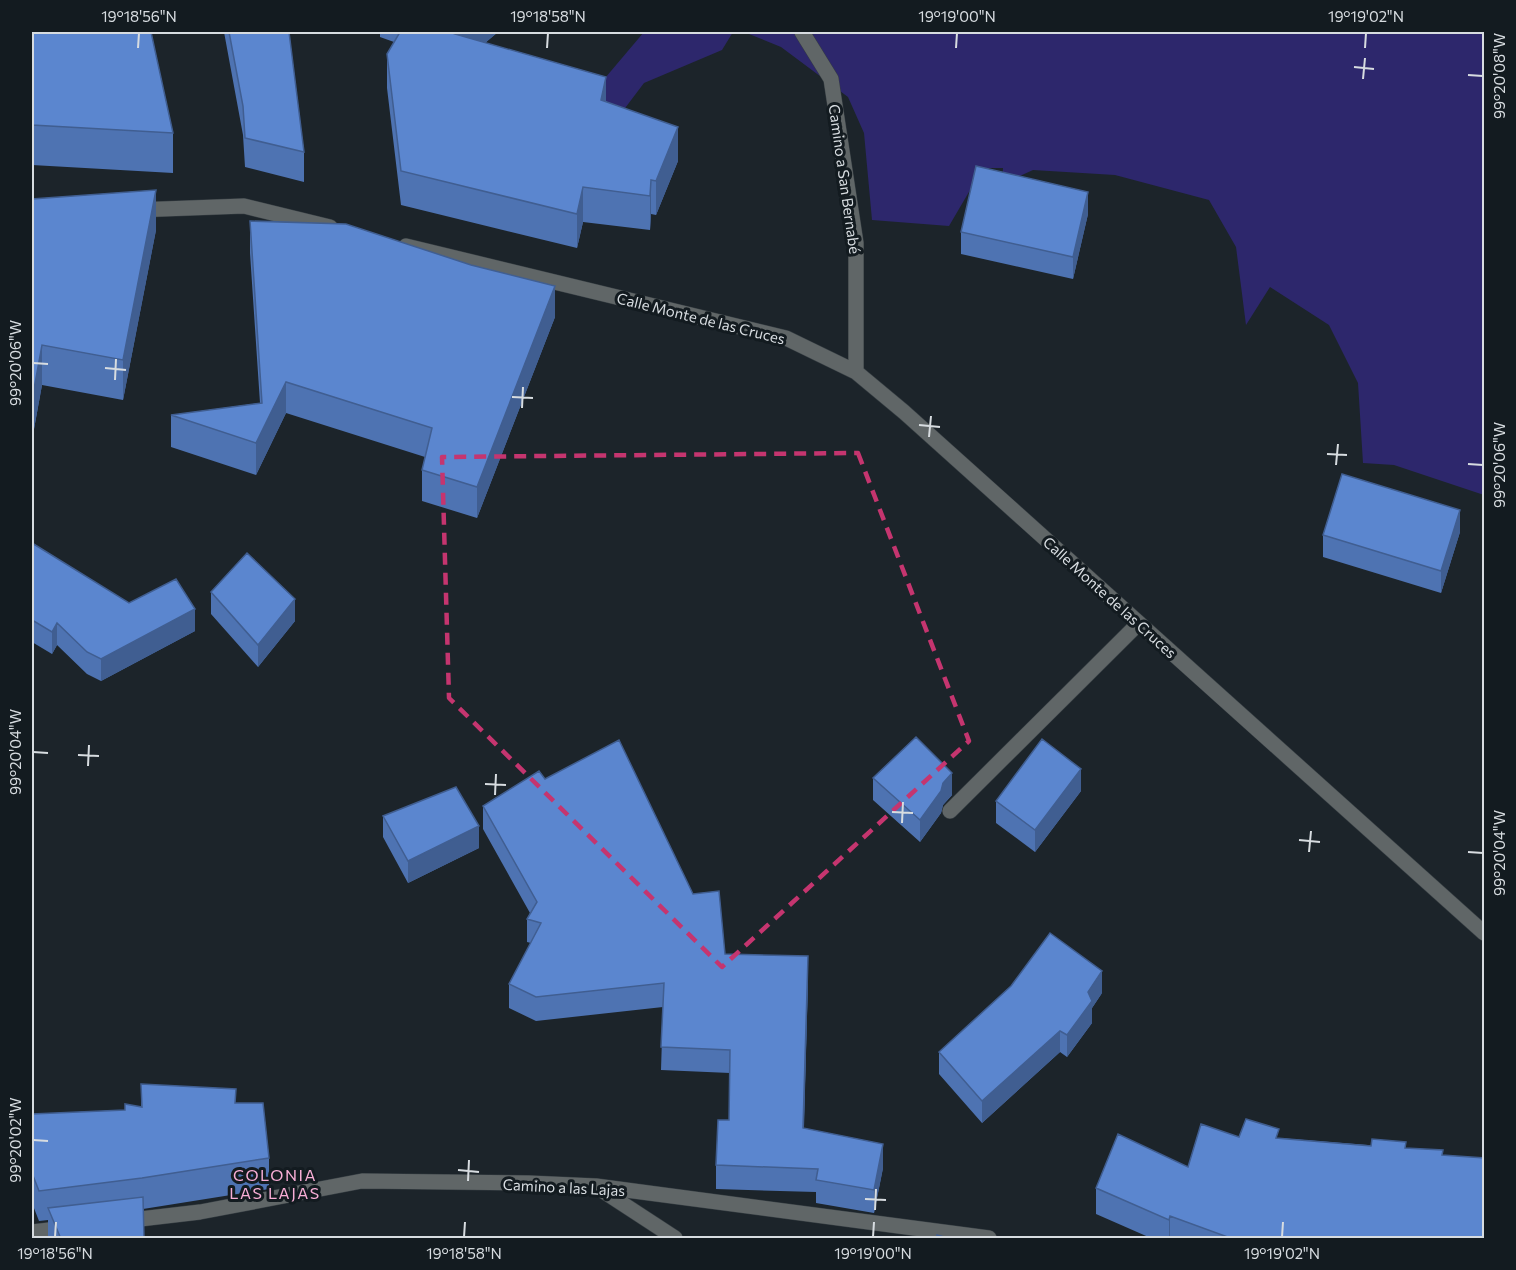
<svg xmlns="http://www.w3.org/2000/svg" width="1516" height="1270" font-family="Commissioner,sans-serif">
	<rect width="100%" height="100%" fill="#1c242a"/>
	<path fill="#2d276c" d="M644,32H733L722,50L644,83L607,132L600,84Z
		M744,32H1484V495L1394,465L1363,463L1358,383L1329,325L1270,287L1246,325L1236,247L1209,200L1115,175L1033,170L1002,184L1003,168H983L949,226L872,220L864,133L848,97L781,47Z"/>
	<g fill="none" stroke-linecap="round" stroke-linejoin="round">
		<defs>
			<path id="minor" d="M802,32L831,79L856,243V372
				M135,210L244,206L330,227
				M406,246L786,338L856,372L904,412L1484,933
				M950,811L1139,623
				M600,1189L675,1238
				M123,1221L200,1212L362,1181L529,1183L596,1186L989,1238
				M32,1232L66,1228"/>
		</defs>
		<use href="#minor" stroke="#363e43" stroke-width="16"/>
		<use href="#minor" stroke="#606667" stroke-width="15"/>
	</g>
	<path fill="#4e73b2" d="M32,32L173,133V173L32,165Z
		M224,32H289L304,152V182L245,167L243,135Z
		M380,32H498L485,43L606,101L678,161L656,215L651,214L650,230L583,222L577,248L401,205L387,88V54L394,42L380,37Z
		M32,199L156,230L123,400L42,385L32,440Z
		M1088,214L1073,279L961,254V232Z
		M250,221L555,317L477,518L422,501V470L425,457L286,413L256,475L171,447V415L260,403L250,253Z
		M1460,532L1441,593L1323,557V535Z
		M32,543L129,603L195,631L101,681L87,674L57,645L52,654L32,642Z
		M211,592L295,621L258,667L211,614Z
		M873,778L952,795L943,805L941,813L920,842L873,800Z
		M545,779L693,894L725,954L808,980L804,1128L883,1168L874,1213L816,1203V1192L716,1189V1165L729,1120L730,1073L661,1070L663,1007L536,1021L509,1008V984L531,943L527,942V919L530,913L483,829V806Z
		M1081,791L1035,852L996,823V801Z
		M383,816L479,848L408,883L383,837Z
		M1102,993L1092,1008V1023L1067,1057L1060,1052L982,1123L939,1074V1052Z
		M141,1084L236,1103L269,1158V1189L143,1209L144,1239H48V1220L39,1221L32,1203V1114L125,1110L141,1106Z
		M1279,1138L1406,1148L1443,1155L1485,1239H1153L1096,1214V1188L1188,1167Z"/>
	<path fill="#405e91" d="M458,32H498L455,68V34Z
		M606,77V111L601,100Z
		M678,127V161L656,215V181Z
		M651,180V214L650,230V196Z
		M583,187V222L577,248V214Z
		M156,190V230L123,400V360Z
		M1088,192V214L1073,279V257Z
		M555,286V317L477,518V487Z
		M42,345V385L32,440V400Z
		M286,382V413L256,475V443Z
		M1460,510V532L1441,593V571Z
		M295,599V621L258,667V645Z
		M195,609V631L101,681V659Z
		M57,623V645L52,654V632Z
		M1081,769V791L1035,852V830Z
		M952,773V795L943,805L941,813L920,842V820L943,783Z
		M479,826V848L408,883V861Z
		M808,956V980L803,1151V1128Z
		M1102,971V993L1092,1008V1023L1067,1057V1035L1088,992Z
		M1060,1031V1052L982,1123V1101Z
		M883,1144V1168L874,1213V1190Z
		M1170,1216V1239H1169V1220Z"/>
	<path fill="#5b86cf" stroke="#405e91" stroke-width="1.5" d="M32,32H151L173,133L32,125Z
		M229,32H289L304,152L245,138L243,106Z
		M400,32H458L455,34L606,77L601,100L678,127L656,181L651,180L650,196L583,187L577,214L401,171L387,54Z
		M976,166L1088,192L1073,257L961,232Z
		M156,190L123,360L42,345L32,400V199Z
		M250,221L346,224L471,265L555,286L477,487L422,470L432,428L286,382L256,443L171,415L262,403Z
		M1342,474L1460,510L1441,571L1323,535Z
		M32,543L129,603L176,579L195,609L101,659L87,652L57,623L52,632L32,620Z
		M247,553L295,599L258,645L211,592Z
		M916,737L952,773L943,783L941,791L920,820L873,778Z
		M1042,739L1081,769L1035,830L996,801Z
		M619,740L693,894L719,891L725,954L808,956L803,1128L883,1144L874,1190L816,1180L818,1169L716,1165L718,1120H729L730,1050L661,1047L664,983L536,997L509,984L541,923L527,919L537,902L483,806L539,771L545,779Z
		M456,787L479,826L408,861L383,816Z
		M1050,933L1102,971L1088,992L1092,1001L1067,1035L1060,1031L982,1101L939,1052L1011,986Z
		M141,1084L236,1089L235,1103H263L269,1158L142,1178L39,1191L32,1173V1114L125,1110V1104L142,1107Z
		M1246,1119L1279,1129L1276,1138L1371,1146L1372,1139L1406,1142L1405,1148L1443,1150L1442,1155L1485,1158V1239H1233L1170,1216L1169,1220L1096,1188L1118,1134L1188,1167L1201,1124L1239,1137Z
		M143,1197L144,1239H61L48,1208Z
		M937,1235L951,1239H937Z"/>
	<path fill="none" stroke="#c5356f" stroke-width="4.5" stroke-dasharray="12 8" stroke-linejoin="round" d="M858,453L969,741L722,967L449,698L442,457Z"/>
	<path fill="none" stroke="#d7dce0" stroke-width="2" d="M138,48L139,33M547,48L548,33M956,48L957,33M1365,48L1366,33M1354,67L1374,69M1468,75L1483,76M1363,79L1365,58M33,363L48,364M105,368L126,370M115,380L116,359M512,397L533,398M522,408L523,387M919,425L940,427M929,437L931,416M1327,454L1347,455M1468,464L1483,465M1336,465L1338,444M33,752L48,753M78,755L99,756M88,766L89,745M485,784L506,785M495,795L496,774M892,812L913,813M902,823L903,802M1299,840L1320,842M1309,852L1311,831M1468,852L1483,853M33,1140L48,1141M458,1170L479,1172M468,1181L469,1160M865,1199L886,1200M875,1210L876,1189M55,1237L56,1222M464,1237L465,1222M873,1237L874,1222M1282,1237L1283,1222"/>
	<g text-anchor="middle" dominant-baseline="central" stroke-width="6" stroke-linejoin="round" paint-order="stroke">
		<g font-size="15" fill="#d7dce0" stroke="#131b20">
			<text transform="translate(845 179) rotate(82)">Camino a San Bernabé</text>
			<text transform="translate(701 318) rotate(14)">Calle Monte de las Cruces</text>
			<text transform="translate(1110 597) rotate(42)">Calle Monte de las Cruces</text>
			<text transform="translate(564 1187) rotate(3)">Camino a las Lajas</text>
		</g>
		<g font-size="16" letter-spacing="1.5" fill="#f8aed6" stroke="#131b20">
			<text x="275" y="1174">COLONIA<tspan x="275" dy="18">LAS LAJAS</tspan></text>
		</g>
	</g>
	<rect width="1516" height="1270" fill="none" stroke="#131b20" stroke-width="66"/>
	<rect x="33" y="33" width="1450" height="1204" fill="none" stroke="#d7dce0" stroke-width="2"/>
	<g font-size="15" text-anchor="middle" fill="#d7dce0">
		<text x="139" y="22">19°18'56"N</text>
		<text x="548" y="22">19°18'58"N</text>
		<text x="957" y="22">19°19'00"N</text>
		<text x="1366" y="22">19°19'02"N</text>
		<text transform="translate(1500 76) rotate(-90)" y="5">99°20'08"W</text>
		<text transform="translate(16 363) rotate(-90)" y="5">99°20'06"W</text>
		<text transform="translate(1500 465) rotate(-90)" y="5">99°20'06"W</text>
		<text transform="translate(16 752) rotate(-90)" y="5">99°20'04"W</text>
		<text transform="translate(1500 853) rotate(-90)" y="5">99°20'04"W</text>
		<text transform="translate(16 1140) rotate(-90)" y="5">99°20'02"W</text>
		<text x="55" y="1259">19°18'56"N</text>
		<text x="464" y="1259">19°18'58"N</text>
		<text x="873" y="1259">19°19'00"N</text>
		<text x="1282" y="1259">19°19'02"N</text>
	</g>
</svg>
